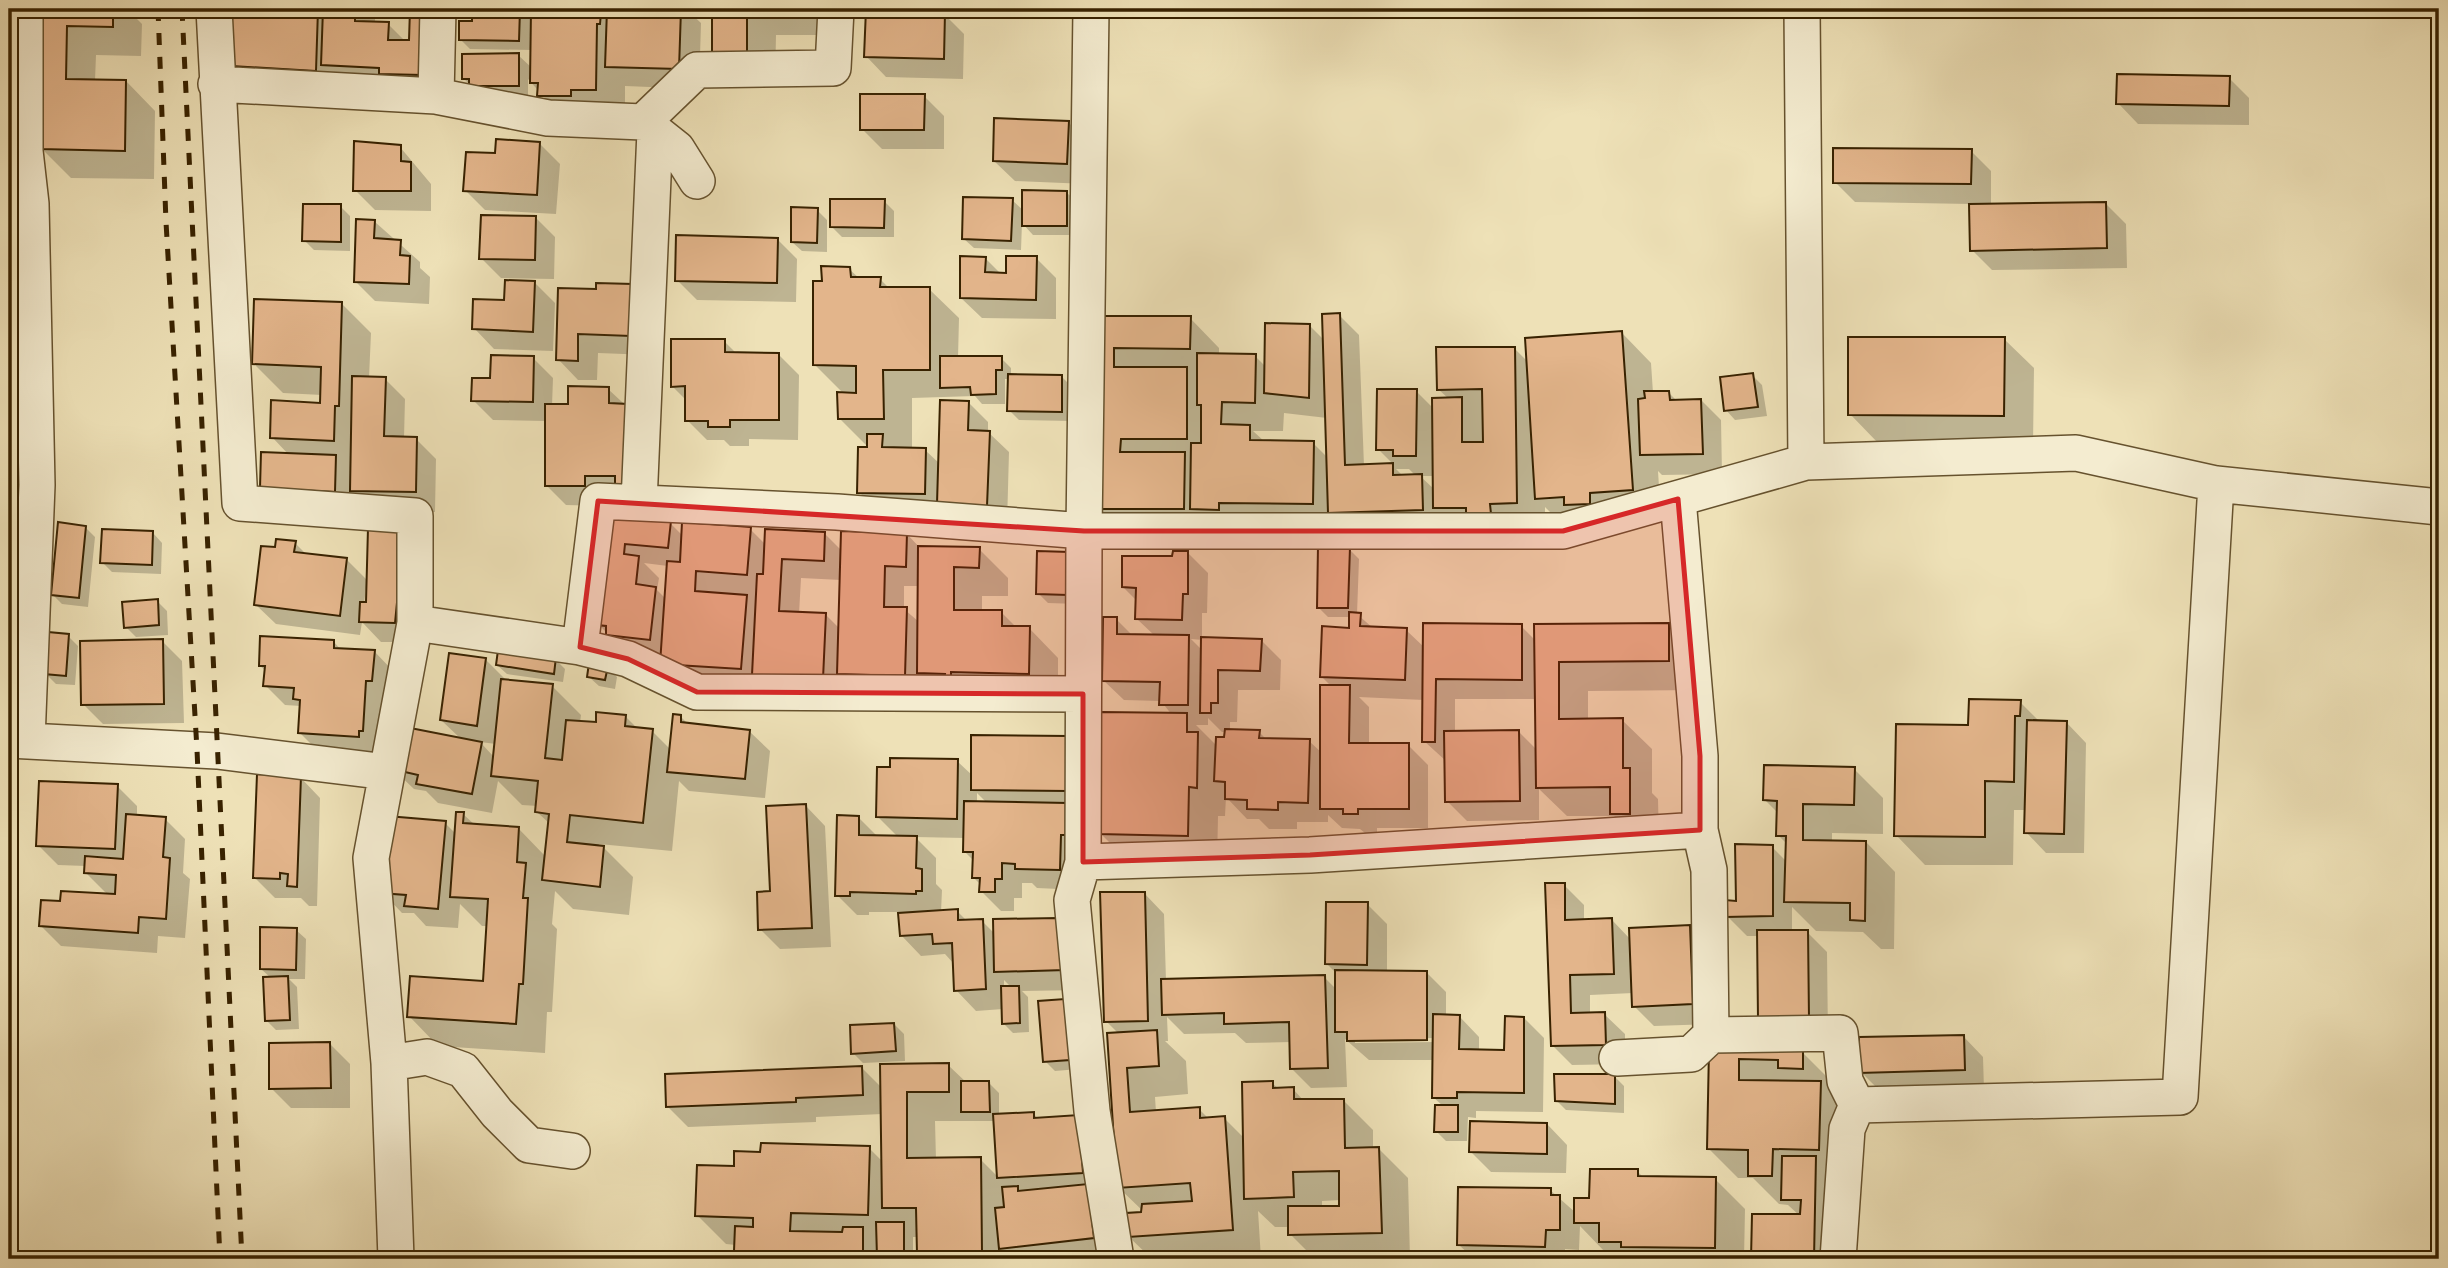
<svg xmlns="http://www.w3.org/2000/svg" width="2448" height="1268" font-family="'Sorts Mill Goudy',serif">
	<rect width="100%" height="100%" fill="#eee1b7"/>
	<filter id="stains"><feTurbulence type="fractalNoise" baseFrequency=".00286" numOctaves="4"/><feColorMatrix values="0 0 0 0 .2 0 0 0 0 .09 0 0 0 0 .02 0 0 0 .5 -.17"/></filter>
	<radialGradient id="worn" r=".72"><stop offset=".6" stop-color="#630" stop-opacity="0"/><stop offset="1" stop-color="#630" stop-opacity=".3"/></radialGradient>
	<path fill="#0003" fill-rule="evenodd" d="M44,9H142V16H134L142,24L141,56L96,55L95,81H126L155,111L154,179L71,178L42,149Z
		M234,9H372L375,12V23L388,24L406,42H411L412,9H431L443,95H262L232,65Z
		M474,9H522L532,20L541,9H686L701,23L699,89L625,86V119L568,124L528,79V95H481L463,78L518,55L532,68V50L470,49L460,39L474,23Z
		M714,9H847V35H776L775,87H743L714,57Z
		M944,14L964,34L963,79L886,77L866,56Z
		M2229,78L2249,98V125L2138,124L2118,103Z
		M924,96L944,116V149H882L862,129Z
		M1068,122L1088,142L1087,184L1015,181L994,161Z
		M539,143L560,164L556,214L485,210L465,190L497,155Z
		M400,147L431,184V211L375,210L355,190Z
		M1971,151L1991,171V206L2106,204L2126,224L2127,268L1992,270L1972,250L1971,204L1855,202L1835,182Z
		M1067,193L1077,202L1076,235H1033L1022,223L1021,250L974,248L964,239L1012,200L1024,211Z
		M884,201L894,211V237H842L832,227Z
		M340,206L350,216V251L314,250L304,240Z
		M817,210L827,220V252L802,251L792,242Z
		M535,217L555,237L554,279L501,278L481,258Z
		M375,222L420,262V268L430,277L429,304L375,301L355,281Z
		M777,239L797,259L796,302L697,300L677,280Z
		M985,258L1001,274H1008L1036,258L1056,278V319L982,318L961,298Z
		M9,267L23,281L19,330L9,329Z
		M849,269L859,278L880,279L889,288L929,289L959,318L958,358H1001L1011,368V376L1062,377L1071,386V421L1019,420L1009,410L1010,379H1005V404H982L975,396L912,398V449L925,450L940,464L968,402L988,422V432L1009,452L1007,525L879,512L859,492L870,449L839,418L844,394L815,365L823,283Z
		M535,283L555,303L553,351L494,349L474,328Z
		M560,290L653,306L650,355L598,353L597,380H578L558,359Z
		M341,303L371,333L369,378L385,379L405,399L404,438L416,439L436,459L435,512L372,511L355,494V511L282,507L289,455L272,437L321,404L322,395L283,393L254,364Z
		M1339,315L1359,335L1364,466L1394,465L1378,449L1416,391L1434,409L1449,399L1438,389L1514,348L1528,362L1622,333L1651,363L1653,393L1668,392L1677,401L1701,400L1721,420L1722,474L1662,475L1658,471L1661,519L1566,528L1545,507V532L1130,538L1100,509L1101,318H1190L1219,348V355L1255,356L1266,367L1309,325L1325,341ZM1284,413L1327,418L1328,458L1313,443L1265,442L1253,431H1283ZM1396,469H1409L1416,476L1404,477ZM1420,476H1435V490Z
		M2004,339L2034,368L2033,445L1879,444L1850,414Z
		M724,341L737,354L779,355L799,375L798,440L749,439V446H730L724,440H707L687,420V401L672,386Z
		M533,358L553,378L552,406H570L608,389L647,425L604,506L566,505L546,485V421L493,420L473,400L491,380Z
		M1752,375L1762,385L1767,416L1735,420L1726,410Z
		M9,428H13L42,457V503L10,502L9,515Z
		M612,516L670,523L683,536L750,529L766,545L825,534L842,551L907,534L920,548L979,549L1008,578V596H982V612H1001L1017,628H1029L1058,658V702L770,698L628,654L598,624ZM644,563L668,566L666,599L657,590L659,578ZM801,578L841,580L840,629L826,615L799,614ZM904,586H919V622L904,609ZM857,673L914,675V678L857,676Z
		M85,527L95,537L88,607L62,604L52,594Z
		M9,529L24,530L25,655L9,654Z
		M403,531L414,642H381L362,622L360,635L276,624L255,604L276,549L295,543L307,555L347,560L369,582ZM366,588L368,589V604H364Z
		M153,533L162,543L161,574L112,572L102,562Z
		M1349,549L1359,559L1357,614L1374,629L1406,630L1425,648L1521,626L1536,641L1668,625L1697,654L1698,690L1588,691V721L1622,720L1652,749V793L1658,799L1659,842L1641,843L1614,816H1567L1539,789V820L1467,821L1447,801L1446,761L1424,741V700L1359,697L1369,707V745H1408L1428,765V828H1377V833H1365L1360,829L1342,828L1328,815V822H1297V829H1269L1259,819H1247L1226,797L1225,816H1218L1217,864L1130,863L1100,833L1172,715L1161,701L1124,700L1103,680L1116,619L1133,636H1155L1137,619V601L1123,587L1188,553L1208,573L1207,613H1202V639L1261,640L1281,660L1280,690H1238L1237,722H1230V731L1259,732L1267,740L1309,741L1322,753L1332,687L1322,677L1350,629L1351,617H1328L1318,607ZM1191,639L1203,640V651ZM1455,699H1537V750L1519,732L1455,733ZM1208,718L1222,732H1226V739L1217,746L1196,725H1208Z
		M1039,553L1078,604L1048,603L1038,593Z
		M157,601L167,611L168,635L136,637L126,627Z
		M68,636L78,646L75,685L56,684L46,674Z
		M162,641L182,661L184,723L103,724L83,704Z
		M334,642L341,650L374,651L394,672L378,756L320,753L300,733L301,706L285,705L265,685L266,671L260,666Z
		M555,659L565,669L563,682L507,674L497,665Z
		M486,660L507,681L552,686L581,715L580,723L597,724L625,716L638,729L652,731L671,750L681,717L689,725L749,731L770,751L765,798L689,791L679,781L672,851L599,844L598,847L604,848L633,877L629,915L573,909L555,891L552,924L557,929L552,1012H547L545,1053L438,1046L409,1016L484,983L488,926H482L460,904L458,928L426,926L414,913H402L382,892L445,823L456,834L463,814L475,825L518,828L546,857L550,824L537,812L538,806L522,805L498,781L492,813L438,803L426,791L414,789L393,769L461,739L441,720ZM480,742L496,744L494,757Z
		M607,667L617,677L615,689L599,686L589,677Z
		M2020,702L2040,722H2066L2086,743L2084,853H2046L2026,832L2027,810H2014L2013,865H1925L1896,835L1970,727Z
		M1068,738L1080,890L1037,888L1032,883H1022V898H1014V911H1001L981,891V885L974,878V861L965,852V838L915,837L936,858V884L942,890L941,912L957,911L968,922L982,921L995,934L1058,919L1084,990L1022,991L1028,997L1029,1032L1013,1033L1003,1023V1009L976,1011L956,990L954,964L945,954L921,956L901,935L900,912H869V915H857L837,895L858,817L878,837H898L878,817L957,761L973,776ZM977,793L987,803H977ZM1004,980L1012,988H1004Z
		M1854,769L1883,798V834L1832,833V842H1866L1895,872L1894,949H1881L1863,932L1816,931L1792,907V932H1807L1827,952L1828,1038L1780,1039L1759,936H1747L1727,916L1772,847L1787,862V844L1778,835L1779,814L1765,800Z
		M300,777L320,798L317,906H309L301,898H275L255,878Z
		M117,786L137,806V817L165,819L185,839L183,873L190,879L185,938L158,936L157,953L61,946L41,926L62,903L109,896L86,873V866L58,865L38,845Z
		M805,805L825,826L831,947L780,949L760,929Z
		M9,835L14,840L10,844L9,873Z
		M1564,885L1584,905V921L1612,920L1631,940L1690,927L1710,947L1713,1024L1654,1026L1634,1006L1633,993L1590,995V1014H1604L1625,1034V1064L1572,1065L1552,1045Z
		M1144,893L1164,914L1166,981L1324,977L1337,990V974L1327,964L1367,904L1387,924V972H1426L1446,992V1016H1459L1479,1037V1051H1506L1524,1018L1544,1038L1543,1112L1476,1111V1118L1468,1117L1467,1141H1446L1436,1131L1443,1106L1433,1097L1434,1060H1369L1345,1039L1347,1087L1311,1088L1291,1068V1042L1246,1043L1235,1033L1184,1034L1167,1017L1168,1041H1165L1186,1061L1188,1094L1155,1097L1156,1112L1199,1109L1209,1119L1224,1118L1244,1138L1272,1083L1279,1089H1293L1304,1101L1343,1100L1373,1130V1149H1379L1408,1178L1410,1259H1315L1290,1234V1227H1275L1258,1211L1261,1259H1152L1129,1237L1145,1213L1118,1187L1119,1034L1106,1021ZM1436,1038V1042L1355,1043V1039ZM1341,1200V1207L1322,1208V1201Z
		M296,930L306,939L305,979H289L297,987L299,1029L276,1030L266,1020L271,978L261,969Z
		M1064,1001L1079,1069L1055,1071L1045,1061Z
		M894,1024L904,1034L905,1061L863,1063L853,1053Z
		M1963,1036L1983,1057L1984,1090L1881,1092L1861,1072Z
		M330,1044L350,1064V1108H291L271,1088Z
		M1711,1051L1803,1053L1832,1082V1095L1849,1112L1834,1259H1752L1753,1215L1800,1216L1788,1205L1779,1204L1753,1178H1738L1709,1149Z
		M948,1065L967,1083H989L999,1093V1115L1033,1113L1039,1120L1079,1117L1100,1259H925L918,1253V1237H913V1259H745L736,1250V1245L726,1244L697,1215L736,1168L762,1154L869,1148L883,1162L882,1114L816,1117V1122L688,1127L668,1107L862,1068L882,1088ZM935,1121H995L999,1178L980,1159L936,1160Z
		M1614,1076L1624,1086V1113L1566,1110L1556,1100Z
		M1547,1124L1567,1145L1566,1173L1491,1172L1471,1152Z
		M1637,1171L1644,1178L1715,1179L1745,1209L1744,1259H1618L1611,1252H1605L1580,1226L1579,1250L1565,1249V1259H1474L1459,1245L1550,1190L1576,1213Z"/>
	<path fill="#e3b58b" stroke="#382200" stroke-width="2" d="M42,9H113V27L67,26L66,79L126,80L125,151L40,149Z
		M232,9H318L316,71L231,66Z
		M323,9H355V21L389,22L388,40H409L410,9H425L423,75L379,74V68L321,65Z
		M472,9H520L519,41L459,40V21H472Z
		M531,9L601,13L600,24H597L596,90H571V96H537L538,83H530Z
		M607,9H681L679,69L605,67Z
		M712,9H747V59L712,58Z
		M866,9L945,12L944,59L864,57Z
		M519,53V86H469V79H462V54Z
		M2117,74L2230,76L2229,106L2116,104Z
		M860,94H925L924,130H860Z
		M994,118L1069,121L1067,164L993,161Z
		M496,139L540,142L537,195L463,191L466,152L495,153Z
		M354,141L401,145V161L411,162V191H353Z
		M1833,148L1972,149L1971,184L1833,183Z
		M1022,190L1067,191V226H1022Z
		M963,197L1013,198L1011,241L962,239Z
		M830,199H885L884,228L830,227Z
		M2106,202L2107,248L1970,251L1969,204Z
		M303,204H341V242L302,241Z
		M791,207L818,208L817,243L791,242Z
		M481,215L536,216L535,260L479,259Z
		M356,219L375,220L374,238L401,240L400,255L410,256L409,284L354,282Z
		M676,235L778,238L777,283L675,281Z
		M960,256L986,257L985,272L1006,273V256H1037L1036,300L960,298Z
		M821,266L850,267L851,277H881L880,287H930V370H883L884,419H838L837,392L856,393V366L813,365V281H822Z
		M505,280L535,281L533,332L472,329L473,299L504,300Z
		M596,283L633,284L631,336L578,334V361L556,360L558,288L596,289Z
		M254,299L342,302L339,406H335L334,441L270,438L271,400L320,403L321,367L252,364Z
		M1340,313L1345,465L1393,463V475L1422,474L1423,510L1328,513L1322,314Z
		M1100,316H1191L1190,349L1114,348V367H1187V439H1121L1120,452H1185L1184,509H1099Z
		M1265,323L1310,324L1309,398L1264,393Z
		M1622,331L1633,490L1590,493V504L1564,505V497L1535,499L1525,338Z
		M1848,337H2005L2004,416L1848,415Z
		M671,339H725V352L779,353V420H730V427H708V421H685V386L671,387Z
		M1436,347H1515L1517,503L1490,504L1491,514H1466V508H1433L1432,398L1462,397V442H1483L1482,389L1437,390Z
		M1197,353L1256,354L1255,403L1222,402L1221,424L1250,425V440L1314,441L1313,504L1219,503V510L1190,509L1191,443H1201V405H1197Z
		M491,355L534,356L533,402L471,401L472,378H490Z
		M940,356H1002V370H996V394L971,395L970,387L940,388Z
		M1753,373L1758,407L1724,411L1720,377Z
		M1008,374L1062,375V412L1007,411Z
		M352,376L386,377L384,436L417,437L416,492L350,491Z
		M568,386L609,387V403L628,404V489L615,488V476H585V486H545V404H568Z
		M1377,389H1417L1416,456H1393V450H1376Z
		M1644,391H1669L1670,400L1701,399L1703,454L1640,455L1638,399L1645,398Z
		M940,400L969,401L968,430L990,431L987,506L937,504Z
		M9,426H14L13,474H9Z
		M867,434H883L882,447L926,448L925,494L857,493L858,447H867Z
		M261,452L336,455L335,492L260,488Z
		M610,514L671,521L668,548L625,544L624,554L639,556L636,584L656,587L650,640L606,635V626L597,625Z
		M58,522L86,526L79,598L51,595Z
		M682,522L751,527L747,575L696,571L695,591L747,595L741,669L660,664L667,561L680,562Z
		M9,527L24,528L19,597L9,596Z
		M368,528L404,530L395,623L359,622L360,602H366Z
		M102,529L153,531L152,565L100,563Z
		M765,529L825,532L824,561L782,559L779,611L826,613L823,679L752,675L757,574H763Z
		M841,531L907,533L906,567L885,566L884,607H907L905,676L837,674Z
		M276,539L296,541L294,552L347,558L340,616L254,605L261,546L275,547Z
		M918,546L980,547L979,568L954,567V610H1002V626H1030L1029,674L951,672V681H944L945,674L917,673Z
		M1318,546L1350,547L1348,608H1317Z
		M1037,551L1070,552L1068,595L1036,594Z
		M1173,551H1188V594H1183L1182,620L1135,619L1136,588L1122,587V556H1172Z
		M158,599L159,625L124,628L122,602Z
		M9,611L17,612L15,646L9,645Z
		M1349,612L1361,613L1360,626L1407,628L1405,680L1320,677L1322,626L1349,628Z
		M1103,617H1117V634L1189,635L1188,705H1159L1160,682L1102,681Z
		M1423,623L1522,624V680L1436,679L1435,742H1422Z
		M1669,623V661L1559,662V719L1623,718V768H1630V814H1610V787L1536,788L1534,624Z
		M48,632L69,634L66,676L44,674Z
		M260,636L334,640V648L375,650L372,681H366L363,731H359V737L298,733L300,700L293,699L294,688L263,686L265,666H259Z
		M1201,637L1262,639L1260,671L1218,670V703H1211V713H1200Z
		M163,639L164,704L81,705L80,641Z
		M498,650L556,657L554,674L496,665Z
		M449,653L486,658L477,726L440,720Z
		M589,663L608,666L605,680L587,677Z
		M501,679L553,684L545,758L562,760L566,720L596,722V712L626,715L625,726L653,729L643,823L570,815L567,842L604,846L600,887L542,880L549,814L535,812L538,781L491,776Z
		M1320,685H1350L1349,743H1409V809H1358V814H1343V809H1320Z
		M1969,699L2021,700L2020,716H2015L2014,782L1985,781V837L1894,836L1896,724L1968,725Z
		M1101,712L1187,713V732H1198L1197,788L1189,787L1188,836L1098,834Z
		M673,714L681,715V722L750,730L745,779L667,772Z
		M2027,720L2067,721L2064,834L2024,833Z
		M400,726L482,742L472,794L416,784L418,775L392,769Z
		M1225,729L1260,730L1259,738L1310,739L1308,803L1278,802V810L1247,809V800L1225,799V782L1214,781L1216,737H1224Z
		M1519,730L1520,801L1445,802L1444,731Z
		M971,735L1068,736V791L971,790Z
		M890,758L958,759L957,819L876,817L877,767H890Z
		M1764,765L1855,767L1854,805L1803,804V840L1866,841L1865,921L1850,920V903L1784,902L1786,836H1776L1777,801L1763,800Z
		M257,774L301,776L297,887L287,886L288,874L280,873V879L253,878Z
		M39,781L118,784L115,849L36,846Z
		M964,801L1068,803L1067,835H1061L1060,870L1015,869V864L1002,863V879H995V892H979L980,878H972L973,852H963Z
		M806,804L812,928L758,930L757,892L770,891L766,806Z
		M456,812H464L463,823L519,827L517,862L526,863L523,898H528L523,984H519L516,1024L407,1017L410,976L483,981L488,899L450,897Z
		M126,814L166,817L163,857L170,858L166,919L139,917L138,933L39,926L41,900L60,901L61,891L115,894L116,875L84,873L85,856L123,859Z
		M837,815L859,816V835L917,836L916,868L922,869V891H916V894L850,892V896H835Z
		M387,816L446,821L438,909L404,906L406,895L380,893Z
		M1735,844L1773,845V916L1725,917V900L1736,901Z
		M1545,883H1565V920L1612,918L1614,974L1570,975L1571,1013L1605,1012L1606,1045L1551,1046Z
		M1100,892H1145L1148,1021L1104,1022Z
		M1326,902H1368L1367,965L1325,964Z
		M958,909V920L983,919L986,989L954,991L952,943L933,944L932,934L900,936L898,913Z
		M1058,918L1065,970L994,972L993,919Z
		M1690,925L1693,1004L1632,1007L1629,928Z
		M260,927L297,928L296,970L260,969Z
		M1757,930H1808L1809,1019H1758Z
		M1335,970L1427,971V1040L1347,1041V1032H1335Z
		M1325,975L1328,1068L1290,1069L1289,1022L1224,1024V1013L1162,1015L1161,979Z
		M288,976L290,1020L265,1021L263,977Z
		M1001,986H1019L1020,1023L1002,1024Z
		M1065,999L1070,1060L1043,1062L1038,1001Z
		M1433,1014L1460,1015L1459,1049L1504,1050L1505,1016L1524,1017V1093L1457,1092V1098H1432Z
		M894,1023L896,1051L851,1054L850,1025Z
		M1157,1030L1159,1066L1127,1068L1130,1112L1200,1107V1118L1225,1116L1233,1230L1128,1237L1126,1213L1141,1212L1142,1204L1192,1201L1190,1183L1117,1188L1107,1033Z
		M1964,1035L1965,1070L1859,1073V1037Z
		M330,1042L331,1088L269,1089V1043Z
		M1709,1049L1803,1051V1069L1778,1068V1060L1739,1059V1080L1821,1081L1819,1150L1773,1149L1772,1176H1748V1150L1707,1149Z
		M949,1063V1092H907V1158L981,1157L982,1253L917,1254L916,1208H882L880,1064Z
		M862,1066L863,1095L796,1098V1102L666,1107L665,1074Z
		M1554,1074H1615V1104L1555,1101Z
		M961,1081H989L990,1112H961Z
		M1273,1081V1088L1294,1087V1099H1344L1345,1148L1379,1147L1382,1233L1288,1235V1206H1339V1171L1293,1172L1294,1197L1244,1199L1242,1082Z
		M1435,1105H1458V1132H1434Z
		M1034,1112V1118L1079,1115L1083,1173L997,1178L993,1114Z
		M1470,1121L1547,1123V1154L1469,1152Z
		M761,1143L870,1146L868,1215L791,1213L790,1231L842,1232L843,1227H863V1255L734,1251L735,1226L753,1227V1218L695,1216L697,1165L734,1166V1151L760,1152Z
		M1782,1156H1816L1814,1259H1751L1752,1214H1800L1801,1200H1781Z
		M1590,1169H1638V1176L1716,1177L1715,1248L1621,1247V1242H1599V1223H1574V1198H1589Z
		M1088,1184L1094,1238L999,1249L995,1208L1004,1207L1002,1187L1018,1186V1191Z
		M1458,1187L1551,1188V1195H1560V1230H1546L1545,1247L1457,1245Z
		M876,1222H904V1256L877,1257Z"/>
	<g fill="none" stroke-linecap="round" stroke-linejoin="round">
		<defs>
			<path id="minor" d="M25,9V151L31,204L37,485L27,740
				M214,9L240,503L415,516V623
				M1091,9L1084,531L1083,862L1072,900L1092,1111L1116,1259
				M1802,9L1806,462
				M216,84L436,96L548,118L643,122L677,149L697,181
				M436,96L438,9
				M643,122L697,70L833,68L836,9
				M639,503L655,131
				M580,647L598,501L837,512L1084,531H1563L1806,462L2076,453L2216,484L2439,507
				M9,740L217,751L387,772
				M1083,862L1310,855L1700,830
				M1711,1035L1840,1033L1845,1081L1857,1105
				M1617,1058L1691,1054L1711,1035L1709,870L1700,830V756L1678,499
				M389,1063L396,1259
				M572,1151L529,1145L497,1113L463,1070L427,1057L389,1063L371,858L415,623L580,647L628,659L697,692L1083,694
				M1838,1259L1847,1129L1857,1105L2180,1097L2216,484"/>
		</defs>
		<use href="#minor" stroke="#66522e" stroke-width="38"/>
		<use href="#minor" stroke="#f4ecd0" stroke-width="35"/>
		<path stroke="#382200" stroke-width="5" stroke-dasharray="12 12" stroke-linecap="butt" d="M158,9L166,222L197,750L220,1259
			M182,9L242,1259"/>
	</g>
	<path fill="#d62828" fill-opacity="0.2" stroke="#d62828" stroke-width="5" stroke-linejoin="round" d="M1678,499L1700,756V830L1310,855L1083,862V694L697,692L628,659L580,647L598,501L1084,531H1563Z"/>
	<rect width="2448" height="1268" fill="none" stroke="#eee1b7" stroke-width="35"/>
	<rect x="10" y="10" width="2427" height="1247" fill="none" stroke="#382200" stroke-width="3.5"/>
	<rect x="18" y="18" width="2413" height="1233" fill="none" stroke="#382200" stroke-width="2"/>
	<rect width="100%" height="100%" filter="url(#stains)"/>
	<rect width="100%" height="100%" fill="url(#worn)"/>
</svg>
